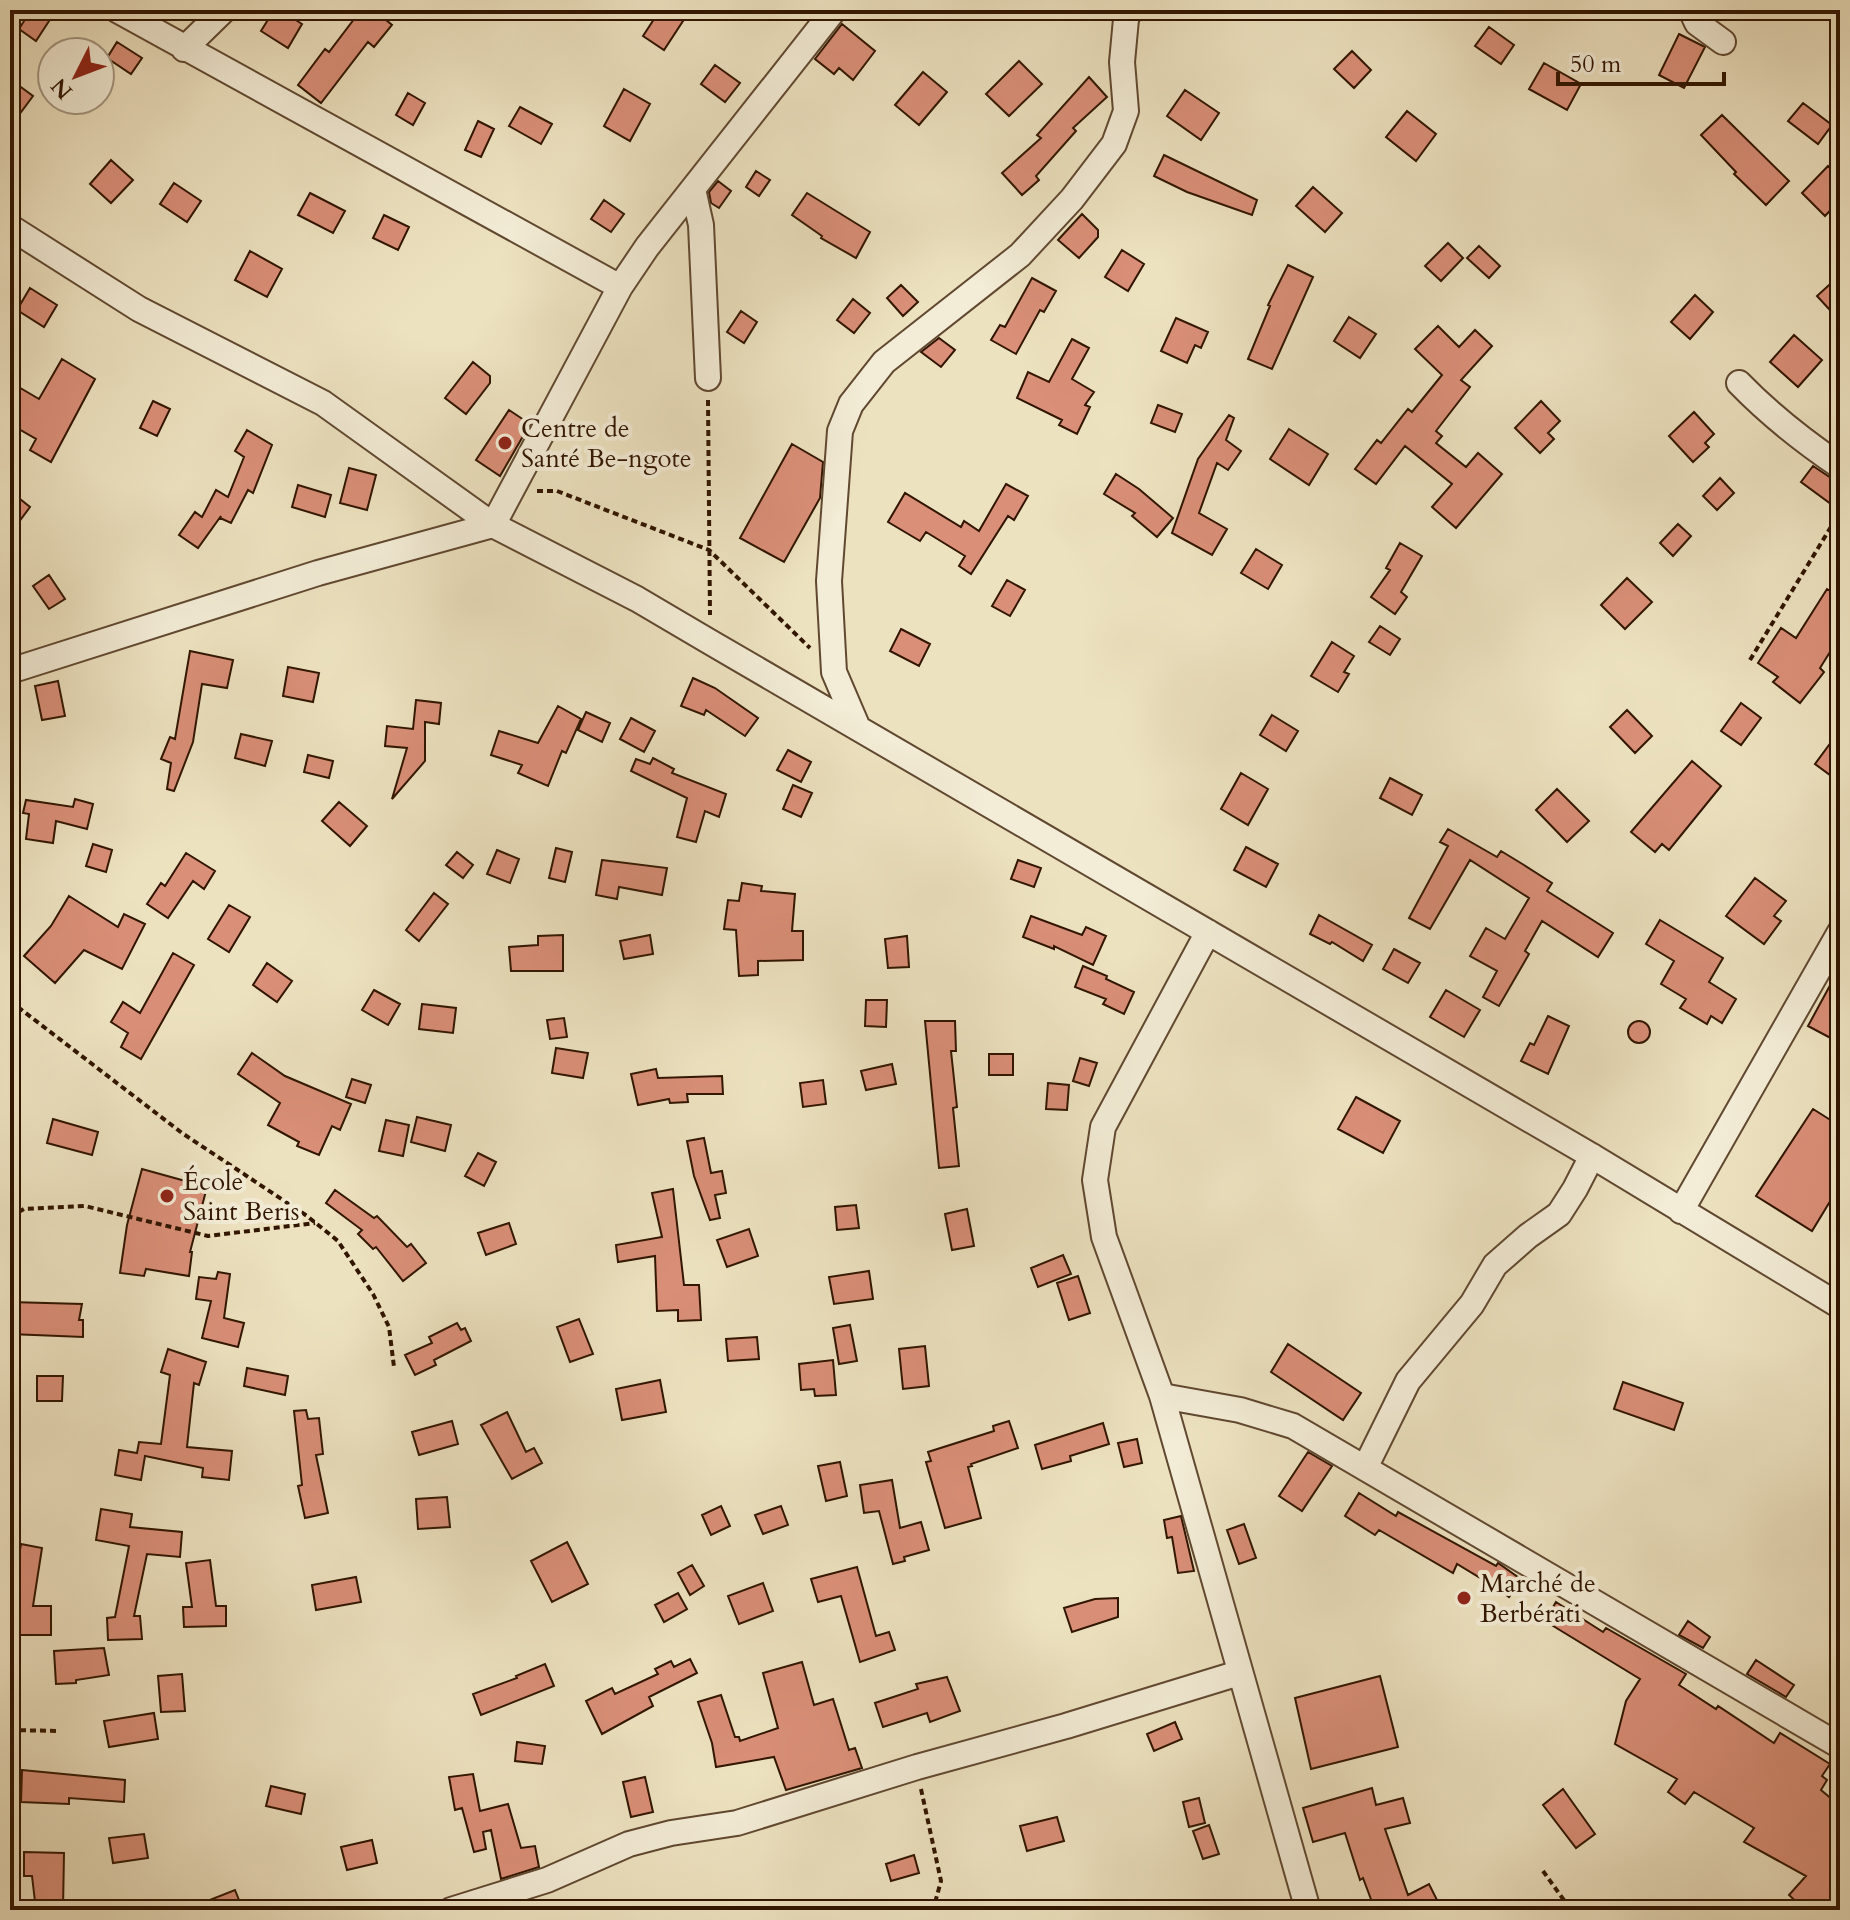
<svg xmlns="http://www.w3.org/2000/svg" width="1850" height="1920" font-family="Cardo,serif">
	<rect width="100%" height="100%" fill="#ede2c0"/>
	<filter id="stains"><feTurbulence type="fractalNoise" baseFrequency=".0025" numOctaves="4"/><feColorMatrix values="0 0 0 0 .2 0 0 0 0 .09 0 0 0 0 .02 0 0 0 .5 -.17"/></filter>
	<radialGradient id="worn" r=".72"><stop offset=".6" stop-color="#630" stop-opacity="0"/><stop offset="1" stop-color="#630" stop-opacity=".3"/></radialGradient>
	<path fill="#da8f78" stroke="#311500" stroke-width="2" d="M31,10L49,21L36,41L19,29Z
		M274,10H280L302,24L288,48L261,31Z
		M361,10H374L392,25L374,47L368,42L321,103L298,85L325,49L329,52Z
		M660,10H666L683,21L664,50L643,36Z
		M842,24L875,51L853,80L839,68L834,74L815,59Z
		M1489,27L1514,45L1501,64L1475,46Z
		M1679,34L1705,47L1684,88L1659,75Z
		M117,42L142,58L131,74L107,58Z
		M1352,51L1371,70L1354,88L1334,69Z
		M1019,61L1042,84L1009,116L986,94Z
		M1544,63L1581,84L1567,110L1529,89Z
		M715,65L740,83L725,102L701,84Z
		M923,72L947,92L919,125L895,105Z
		M1089,77L1107,97L1073,128L1076,131L1036,176L1039,180L1022,195L1002,173L1041,138L1037,135Z
		M10,79L33,96L10,127Z
		M624,89L650,104L630,141L604,126Z
		M1185,90L1219,113L1201,140L1167,116Z
		M408,93L425,103L413,125L396,115Z
		M1803,103L1832,125L1818,144L1788,121Z
		M520,107L552,124L541,144L509,126Z
		M1407,111L1436,134L1416,161L1386,137Z
		M1722,115L1789,181L1766,205L1734,174L1736,172L1701,135Z
		M478,121L494,129L481,157L465,150Z
		M1164,155L1257,200L1252,215L1187,192L1154,176Z
		M111,160L133,180L111,203L90,184Z
		M1828,166L1840,178V200L1825,216L1802,193Z
		M756,171L770,180L759,196L746,187Z
		M718,181L731,191L719,208L711,203L709,192Z
		M174,183L201,201L187,222L160,204Z
		M1313,187L1342,213L1325,232L1296,206Z
		M310,193L345,211L333,233L298,215Z
		M807,193L870,232L856,258L821,238L822,236L792,215Z
		M604,200L624,214L611,232L591,219Z
		M1082,214L1098,230V237L1079,258L1058,240Z
		M384,215L409,227L398,250L373,238Z
		M1448,243L1463,258L1441,281L1425,266Z
		M1479,246L1500,266L1489,278L1467,258Z
		M1122,250L1144,264L1128,291L1105,277Z
		M250,251L282,269L267,297L235,280Z
		M1288,265L1313,277L1272,369L1248,359L1270,306L1268,305Z
		M1840,275V321L1817,296Z
		M1032,278L1056,291L1044,312L1040,310L1016,354L991,340L1000,325L1005,327Z
		M901,285L918,302L903,316L887,298Z
		M30,288L57,305L44,327L17,310Z
		M1695,295L1713,312L1690,339L1671,322Z
		M853,299L870,313L854,333L837,320Z
		M741,311L757,322L744,343L727,332Z
		M1349,317L1376,334L1360,358L1334,341Z
		M1176,318L1208,332L1201,348L1195,345L1187,363L1161,351Z
		M1438,326L1459,347L1475,330L1492,346L1461,380L1470,387L1436,431L1442,436L1436,443L1466,467L1478,453L1502,474L1456,528L1432,507L1452,484L1405,446L1376,484L1355,469L1377,440L1381,443L1408,409L1412,412L1442,375L1415,349Z
		M1794,335L1822,360L1798,387L1770,362Z
		M939,338L955,350L941,367L921,352Z
		M1072,339L1089,348L1072,379L1094,392L1085,405L1090,407L1077,434L1059,425L1062,420L1017,398L1028,372L1049,382Z
		M62,359L95,379L51,462L30,450L36,439L10,424V382L39,399Z
		M473,362L490,376V383L466,414L445,398Z
		M153,401L170,409L157,436L140,428Z
		M1541,401L1560,421L1548,433L1554,439L1540,453L1515,428Z
		M1158,405L1182,414L1175,432L1151,423Z
		M509,410L530,424L500,476L476,460Z
		M1694,412L1714,434L1705,443L1709,447L1693,462L1669,436Z
		M1229,415L1234,418L1226,440L1241,451L1228,470L1217,463L1199,513L1227,529L1212,555L1172,533L1198,459Z
		M1289,429L1328,454L1309,485L1270,459Z
		M247,430L272,445L253,493L248,490L231,523L220,518L221,516L198,548L179,535L195,512L202,517L216,490L228,497L244,457L235,451Z
		M792,444L823,462L820,498L784,562L740,538Z
		M1813,466L1840,484V492L1831,504L1801,482Z
		M349,468L376,475L367,510L340,503Z
		M1116,474L1139,489L1173,518L1157,537L1132,516L1135,513L1104,494Z
		M1720,478L1734,493L1717,510L1703,496Z
		M1006,484L1028,496L1014,520L1008,516L971,574L959,566L965,556L926,532L920,541L888,522L905,493L961,527L964,521L979,531Z
		M298,485L331,495L325,517L292,507Z
		M10,491L30,507L10,534Z
		M1678,524L1691,536L1673,556L1660,543Z
		M1400,543L1422,556L1401,592L1407,597L1395,614L1371,597L1390,570L1386,568Z
		M1256,549L1282,565L1268,589L1241,573Z
		M49,575L65,599L49,609L33,586Z
		M1627,578L1652,602L1625,629L1601,605Z
		M1007,580L1025,590L1010,616L992,606Z
		M1827,589L1840,597V636L1820,668L1824,672L1800,703L1773,682L1778,677L1758,663L1781,628L1796,638Z
		M1380,626L1400,639L1390,655L1369,642Z
		M901,629L930,644L919,666L890,651Z
		M1332,642L1354,656L1344,672L1349,674L1338,692L1311,676Z
		M190,651L233,660L227,688L202,684L193,742L174,791L167,789L171,763L161,759L170,737L175,739Z
		M288,667L319,673L313,702L283,696Z
		M693,678L715,688L758,718L745,736L706,710L704,715L681,706Z
		M58,681L65,716L42,720L35,686Z
		M416,700L441,703L439,724L425,722V761L392,799L407,748L385,746L387,726L413,729Z
		M1741,703L1761,718L1741,745L1721,731Z
		M558,706L581,719L566,753L562,751L548,786L518,773L522,765L491,755L499,731L538,743Z
		M1627,710L1652,736L1635,753L1610,727Z
		M586,712L610,723L602,742L578,730Z
		M1272,715L1298,731L1286,751L1260,735Z
		M631,718L655,731L644,752L620,739Z
		M1840,730V762L1830,775L1815,764Z
		M241,734L272,741L265,766L235,758Z
		M788,750L811,762L801,782L777,770Z
		M308,755L333,761L329,778L304,772Z
		M653,758L674,769L672,773L726,794L719,817L705,811L696,842L677,837L687,798L631,771L636,759L650,764Z
		M1692,761L1721,786L1669,850L1662,844L1655,852L1631,832Z
		M1241,773L1268,789L1248,825L1221,809Z
		M1390,778L1422,795L1412,815L1380,798Z
		M793,785L812,793L801,817L783,809Z
		M1557,789L1589,821L1567,842L1536,810Z
		M75,799L93,804L87,829L56,821L53,843L26,839L29,814L23,813L26,800L73,807Z
		M339,802L367,826L350,846L322,821Z
		M1448,829L1497,857L1501,851L1524,865L1552,883L1547,891L1613,933L1598,957L1542,921L1525,951L1529,954L1499,1006L1483,997L1497,971L1470,956L1486,928L1505,939L1529,898L1470,860L1430,929L1409,918L1448,846L1440,842Z
		M93,844L112,850L106,872L86,866Z
		M1246,847L1278,864L1266,887L1234,870Z
		M556,848L572,852L565,882L549,878Z
		M497,850L519,859L510,883L487,874Z
		M457,852L473,865L463,878L446,865Z
		M186,853L215,871L204,889L193,881L168,918L147,904L161,883L165,886Z
		M602,860L667,868L662,895L619,887L617,899L596,895Z
		M1018,860L1041,868L1034,887L1011,879Z
		M1755,878L1786,901L1774,916L1781,921L1764,944L1726,916Z
		M742,883L762,886L761,891L795,894L792,931H803V960L758,961V975L739,976L736,930L724,929L728,900L739,901Z
		M434,893L448,904L419,941L406,930Z
		M69,896L118,927L124,914L145,924L122,969L84,950L55,983L24,956L51,926Z
		M229,905L250,917L229,952L208,939Z
		M1319,915L1372,945L1363,961L1332,942L1330,944L1310,934Z
		M1031,916L1082,935L1086,927L1106,936L1093,965L1054,946V949L1023,937Z
		M1660,920L1723,958L1709,982L1736,999L1722,1023L1711,1016L1707,1024L1680,1008L1686,999L1661,984L1674,961L1646,944Z
		M563,935V971H511L509,947L538,945V936Z
		M650,935L653,954L624,959L620,941Z
		M907,936L909,967L888,968L885,939Z
		M1394,949L1420,963L1408,983L1383,969Z
		M173,953L194,965L141,1059L121,1047L128,1033L111,1022L123,1002L140,1013Z
		M267,963L292,981L277,1002L253,985Z
		M1083,966L1107,976L1106,979L1134,992L1124,1014L1103,1004L1106,999L1075,987Z
		M1840,967V1043L1808,1026Z
		M374,990L400,1004L388,1025L362,1010Z
		M1446,990L1480,1010L1464,1037L1430,1017Z
		M866,1000H887L886,1027L865,1026Z
		M422,1004L456,1008L453,1033L419,1029Z
		M1548,1016L1569,1026L1548,1074L1521,1061L1530,1043L1534,1045Z
		M564,1018L567,1037L550,1039L547,1020Z
		M925,1021H955L956,1051H951L957,1107L953,1108L959,1166L939,1168Z
		M1628 1032a11 11 0 1 1 22 0a11 11 0 1 1-22 0Z
		M556,1048L588,1053L583,1078L552,1073Z
		M252,1053L285,1076L351,1104L340,1130L332,1126L319,1155L297,1146L299,1142L268,1125L280,1103L238,1074Z
		M989,1054H1013V1075H989Z
		M1080,1058L1097,1063L1089,1086L1073,1081Z
		M892,1064L896,1084L866,1090L861,1071Z
		M656,1069L658,1078L722,1076L723,1094H687L688,1102L670,1103L669,1099L638,1105L631,1074Z
		M352,1079L371,1085L365,1103L346,1097Z
		M823,1080L826,1104L803,1107L800,1083Z
		M1048,1083L1069,1085L1067,1110L1046,1109Z
		M1356,1097L1400,1121L1383,1153L1338,1129Z
		M1813,1109L1840,1126V1185L1812,1231L1756,1196Z
		M417,1117L451,1125L445,1151L411,1142Z
		M53,1119L98,1132L92,1155L47,1143Z
		M386,1120L409,1125L403,1156L379,1151Z
		M704,1138L711,1173L722,1171L726,1193L715,1195L720,1218L710,1220L694,1176L687,1141Z
		M478,1153L496,1162L484,1186L465,1176Z
		M142,1169L207,1187L190,1252H192L189,1276L146,1269L144,1276L120,1273L127,1225Z
		M673,1189L684,1285H699L701,1320L678,1321V1310L657,1311L655,1256L618,1262L616,1245L662,1237L652,1193Z
		M335,1190L374,1218L377,1216L407,1247L411,1244L426,1263L403,1281L376,1247L373,1249L358,1234L362,1230L326,1203Z
		M856,1205L859,1228L837,1230L835,1207Z
		M967,1209L974,1246L952,1250L945,1214Z
		M509,1223L516,1244L486,1255L478,1233Z
		M749,1229L758,1256L727,1267L717,1240Z
		M1063,1255L1071,1274L1038,1287L1031,1268Z
		M869,1271L873,1299L834,1304L829,1277Z
		M218,1272L230,1274L224,1318L244,1323L238,1347L202,1338L211,1301L196,1299L199,1277L216,1279Z
		M1078,1276L1090,1313L1069,1320L1057,1283Z
		M10,1302L82,1304L79,1320H83V1337L10,1334Z
		M579,1319L593,1354L570,1362L557,1327Z
		M457,1323L461,1330L465,1328L471,1341L434,1360L436,1365L415,1375L405,1355L432,1343L429,1337Z
		M850,1325L857,1361L839,1364L833,1328Z
		M757,1337L759,1359L728,1361L726,1339Z
		M1288,1344L1361,1393L1343,1420L1271,1372Z
		M925,1346L929,1386L903,1389L899,1349Z
		M168,1349L206,1362L199,1385L194,1383L187,1447L232,1451L229,1480L202,1477L203,1468L145,1456L141,1480L115,1475L119,1450L137,1453L139,1442L161,1444L170,1375L161,1372Z
		M833,1360L836,1395L815,1396L814,1389L801,1390L799,1364Z
		M247,1368L288,1376L285,1395L244,1386Z
		M37,1376H63L62,1401H37Z
		M660,1380L666,1412L622,1420L616,1389Z
		M1623,1382L1683,1403L1674,1430L1614,1409Z
		M306,1410L308,1419L319,1418L323,1454L316,1455L328,1513L305,1518L298,1486L302,1485L294,1411Z
		M507,1412L526,1452L534,1448L542,1463L512,1479L481,1425Z
		M452,1421L458,1444L419,1455L412,1432Z
		M1009,1421L1018,1448L971,1464L972,1466L968,1467L981,1518L945,1528L926,1462L931,1461L928,1452L994,1431L993,1426Z
		M1103,1423L1109,1444L1070,1456L1071,1461L1042,1469L1035,1445Z
		M1137,1439L1142,1463L1124,1467L1118,1443Z
		M1308,1452L1332,1466L1302,1511L1279,1496Z
		M840,1462L847,1496L826,1501L818,1466Z
		M892,1480L900,1528L921,1522L929,1550L904,1557L905,1561L893,1564L879,1511L864,1513L860,1485Z
		M1359,1493L1396,1516L1398,1512L1496,1566L1498,1563L1522,1580L1509,1597L1483,1577L1482,1579L1457,1564L1453,1573L1379,1530L1375,1535L1345,1516Z
		M447,1497L450,1527L418,1529L416,1499Z
		M721,1506L730,1526L711,1535L702,1515Z
		M781,1506L788,1525L763,1534L755,1515Z
		M101,1509L132,1514L130,1527L182,1532L180,1557L147,1554L134,1616H140L142,1639L108,1640L107,1618L115,1617L129,1546L96,1540Z
		M1181,1516L1194,1571L1178,1573L1172,1537L1167,1538L1164,1520Z
		M1244,1524L1256,1558L1239,1564L1227,1530Z
		M567,1542L588,1584L552,1602L531,1561Z
		M21,1544L42,1548L33,1606H51V1635H12V1595Z
		M210,1560L216,1606H226V1626L184,1627L183,1607H192L186,1563Z
		M692,1565L704,1586L690,1595L678,1573Z
		M857,1567L876,1636L889,1632L895,1650L860,1662L841,1596L818,1602L811,1579Z
		M356,1577L361,1602L316,1610L312,1585Z
		M763,1583L773,1611L739,1624L728,1596Z
		M678,1593L687,1609L664,1622L655,1605Z
		M1118,1598V1617L1072,1632L1064,1608L1095,1599Z
		M1556,1602L1603,1632L1606,1628L1686,1674L1679,1685L1716,1709L1718,1706L1774,1743L1780,1733L1830,1764L1822,1776L1827,1780L1821,1790L1840,1806V1910H1805L1789,1895L1806,1876L1744,1842L1754,1828L1694,1792L1685,1804L1668,1792L1677,1779L1615,1744L1626,1701L1640,1679L1545,1621Z
		M1688,1621L1710,1637L1703,1648L1679,1635Z
		M104,1648L109,1675L76,1680V1683L56,1684L54,1651Z
		M690,1659L697,1673L649,1697L653,1706L602,1734L586,1701L612,1688L615,1694L658,1674L655,1669L671,1661L674,1667Z
		M1756,1660L1794,1685L1786,1697L1747,1674Z
		M802,1662L814,1705L833,1699L849,1750L855,1748L862,1768L786,1790L774,1757L716,1767L712,1743L698,1702L721,1695L735,1737H739L740,1741L778,1728L763,1673Z
		M545,1664L554,1686L481,1715L473,1694L517,1678L516,1676Z
		M182,1674L185,1711L161,1712L158,1676Z
		M1380,1676L1398,1747L1311,1769L1295,1698Z
		M947,1677L960,1711L930,1722L927,1713L883,1727L875,1703L918,1689L916,1684Z
		M154,1713L158,1739L109,1747L104,1721Z
		M1175,1722L1182,1739L1154,1751L1147,1734Z
		M517,1742L545,1746L542,1764L515,1761Z
		M22,1770L125,1780L124,1802L69,1798V1804L21,1802Z
		M473,1774L480,1811L508,1804L521,1848L535,1846L539,1867L501,1879L491,1830L483,1832L486,1849L474,1852L462,1808L455,1810L449,1777Z
		M645,1777L653,1812L631,1817L623,1782Z
		M271,1786L305,1794L301,1814L266,1806Z
		M1372,1788L1376,1805L1403,1798L1410,1823L1385,1829L1408,1895L1429,1884L1442,1910H1413L1408,1901L1385,1910H1375L1363,1878L1360,1880L1345,1833L1313,1842L1303,1808Z
		M1563,1789L1595,1834L1576,1848L1543,1805Z
		M1199,1798L1205,1823L1189,1827L1183,1802Z
		M1057,1817L1064,1841L1027,1851L1020,1826Z
		M1209,1825L1219,1854L1203,1859L1193,1831Z
		M144,1834L148,1858L113,1863L109,1838Z
		M372,1840L377,1863L347,1870L341,1847Z
		M24,1852L64,1853L63,1910H36L32,1876H24Z
		M914,1855L919,1873L891,1881L886,1864Z
		M235,1890L243,1910H187V1909Z"/>
	<g fill="none" stroke-linecap="round" stroke-linejoin="round">
		<defs>
			<path id="street" d="M117,10L620,287
				M1691,10L1697,23L1723,42
				M184,49L224,10
				M693,189L701,225L708,378
				M10,227L139,309L323,403L493,525L637,599L710,642L1592,1156L1840,1306
				M1739,383C1770,415 1803,441 1840,466
				M10,671L318,573L493,525L620,287L647,247L834,10
				M858,728L834,672L829,581L840,431L851,404L884,362L1020,255L1072,199L1114,144L1126,111L1122,62L1126,19L1130,10
				M1208,932L1103,1127L1095,1180L1104,1237L1162,1396L1308,1910
				M1681,1211L1840,932
				M1162,1396L1240,1410L1293,1426L1840,1746
				M1365,1468L1408,1381L1472,1304L1495,1265L1528,1236L1559,1214L1575,1189L1592,1156
				M451,1910L547,1880L629,1844L671,1833L737,1823L917,1767L1066,1726L1239,1673"/>
		</defs>
		<use href="#street" stroke="#604830" stroke-width="28"/>
		<path stroke="#311500" stroke-width="4" stroke-dasharray="6 4" stroke-linecap="butt" d="M708,400L710,615
			M537,491H557L709,550L810,648
			M1750,660L1840,512
			M10,1001L182,1133L307,1216L338,1241L373,1294L389,1327L394,1367
			M10,1217L24,1209L85,1206L208,1236L315,1223
			M10,1730L59,1731
			M921,1789L941,1881L933,1910
			M1543,1871L1571,1910"/>
		<use href="#street" stroke="#f3ecd6" stroke-width="24"/>
	</g>
	<g fill="#8f2418" stroke="#f3ecd6" stroke-width="3">
		<circle cx="505" cy="443" r="8"/>
		<circle cx="167" cy="1196" r="8"/>
		<circle cx="1464" cy="1598" r="8"/>
	</g>
	<g text-anchor="middle" dominant-baseline="central" stroke-width="8" stroke-linejoin="round" paint-order="stroke">
		<g font-size="26" fill="#311500" stroke="#f3ecd6" text-anchor="start">
			<text x="521" y="428">Centre de<tspan x="521" dy="30">Santé Be-ngote</tspan></text>
			<text x="183" y="1181">École<tspan x="183" dy="30">Saint Beris</tspan></text>
			<text x="1480" y="1583">Marché de<tspan x="1480" dy="30">Berbérati</tspan></text>
		</g>
	</g>
	<rect width="1850" height="1920" fill="none" stroke="#ede2c0" stroke-width="40"/>
	<rect x="12" y="12" width="1826" height="1896" fill="none" stroke="#311500" stroke-width="4"/>
	<rect x="20" y="20" width="1810" height="1880" fill="none" stroke="#311500" stroke-width="2"/>
	<g transform="translate(76 76) rotate(228)"><circle r="38" fill="#f3ecd6" stroke="#a59680" stroke-width="2"/>
	<path d="M0-6L14 30L0 20L-14 30Z" fill="#8f2418"/>
	<text y="-12" font-size="22" font-weight="bold" text-anchor="middle" fill="#311500">N</text>
	</g>
	<path d="M1558 72v12h166v-12" fill="none" stroke="#311500" stroke-width="4"/>
	<text x="1570" y="72" font-size="24" fill="#311500" stroke="#f3ecd6" stroke-width="6" paint-order="stroke">50 m</text>
	<rect width="100%" height="100%" filter="url(#stains)"/>
	<rect width="100%" height="100%" fill="url(#worn)"/>
</svg>
